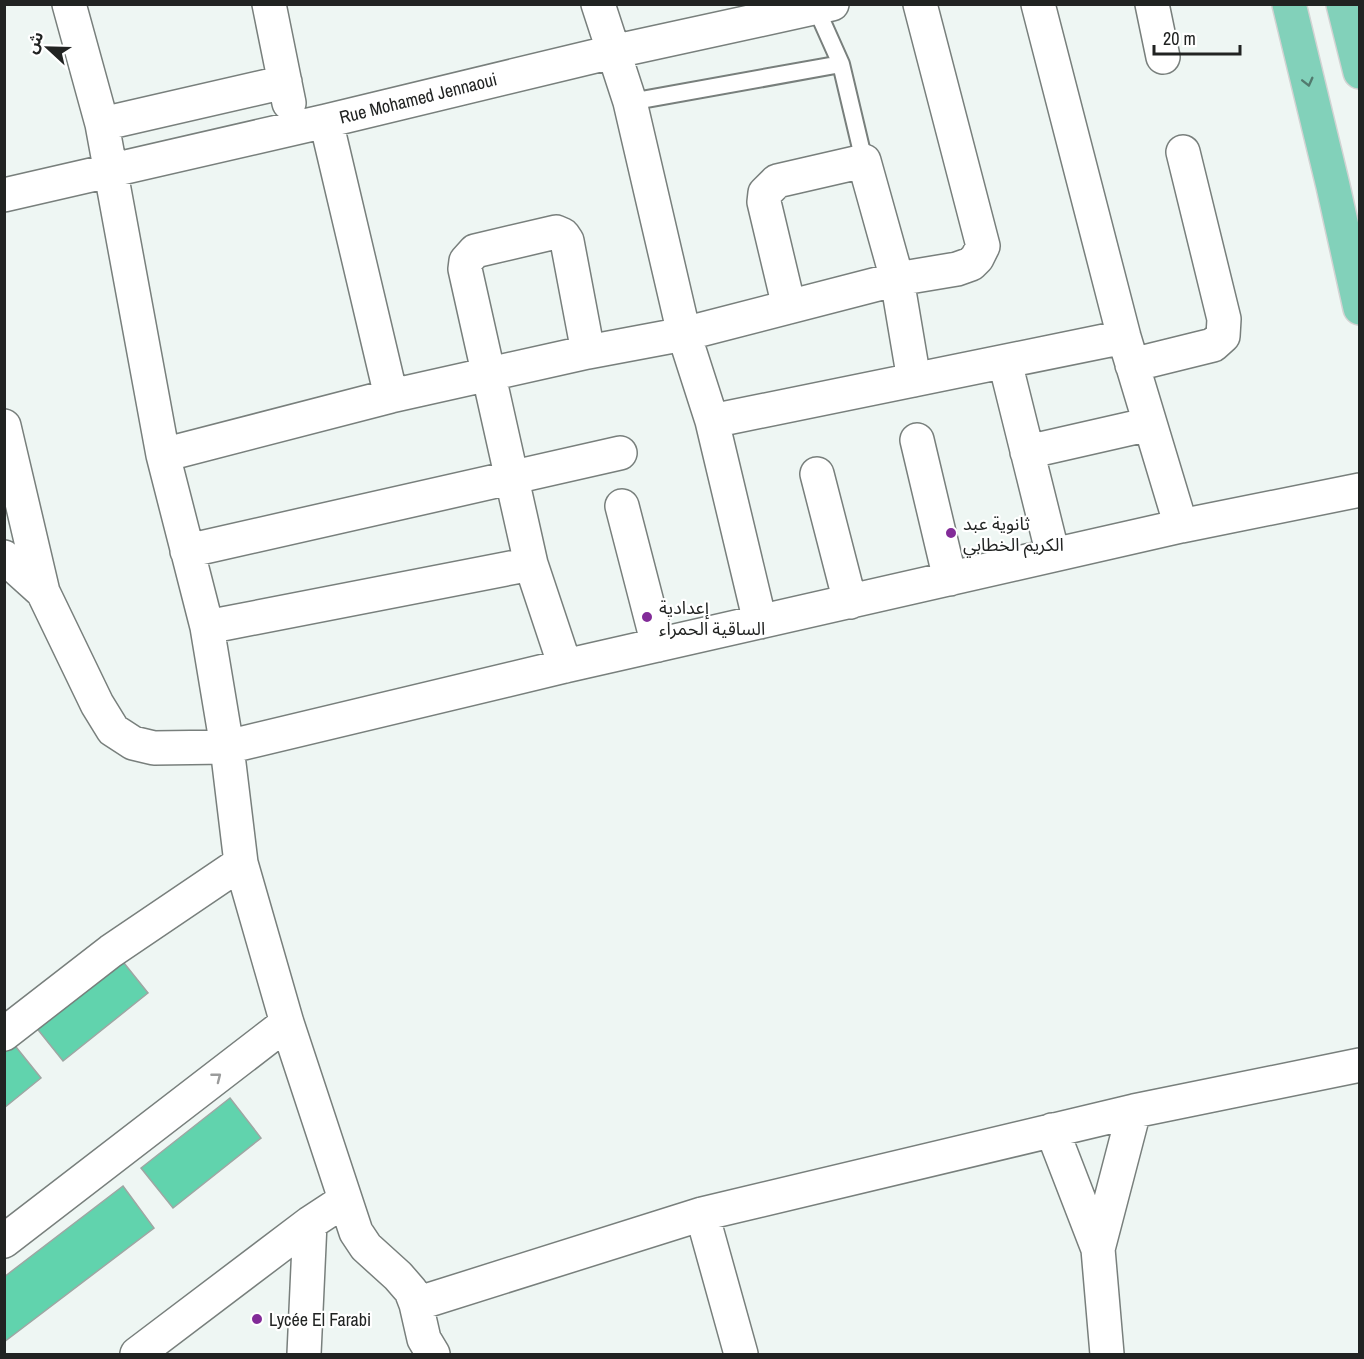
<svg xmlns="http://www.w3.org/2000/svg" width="1364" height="1359" font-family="'Archivo Narrow','Noto Sans Arabic',sans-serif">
	<rect width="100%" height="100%" fill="#eef6f3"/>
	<path fill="#61d3ad" stroke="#9ea6a3" stroke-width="1.5" d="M116,953L148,993L63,1061L31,1021Z
		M8,1037L41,1078L4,1108V1039Z
		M230,1098L261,1138L173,1208L141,1168Z
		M123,1186L154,1228L4,1342V1277Z"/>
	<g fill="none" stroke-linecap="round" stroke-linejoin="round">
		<defs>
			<path id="lane" d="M841,64L864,161
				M630,102L841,64L816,8"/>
			<path id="street" d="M69,4L102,124L163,455L207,627L227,747L241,863L287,1023L356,1232L366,1247L398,1276L411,1291L416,1304L424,1339L433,1354
				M269,4L289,103
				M598,4L630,102L684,334L712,421L760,622
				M1038,4L1124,337L1181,526
				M1152,4L1163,57
				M326,121L391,396
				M102,124L285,82
				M4,195L326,121L612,52L832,4
				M789,307L764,202L765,193L777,181L864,161L897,279L914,380
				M1005,362L1053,555
				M1132,365L1213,345L1223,336L1224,319L1183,152
				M712,421L1124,337
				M4,426L43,592
				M917,440L950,579
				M1027,452L1150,424
				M163,455L391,396L588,352L684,334L897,279L957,269L971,264L977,258L983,246L920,4
				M817,474L850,602
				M622,506L658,645
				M187,551L620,453
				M4,557L43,592L97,704L113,730L133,743L154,748L227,747L565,666L1181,526L1360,490
				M531,564L465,269L466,261L475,251L556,232L563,235L567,241L588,352
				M207,627L531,564L565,666
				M4,1034L111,951L241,863
				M1052,1130L1098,1249L1107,1354
				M702,1214L741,1354
				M4,1241L287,1023
				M1098,1249L1134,1111
				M416,1304L702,1214L1134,1111L1360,1065
				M137,1354L310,1223L345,1200
				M304,1354L310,1223"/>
			<path id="primary" d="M1289,4L1333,186L1360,308
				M1343,4L1360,72"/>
		</defs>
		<use href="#lane" stroke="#787f7c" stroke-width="20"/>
		<use href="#street" stroke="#787f7c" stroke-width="36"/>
		<use href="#primary" stroke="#d3d3d3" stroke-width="36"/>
		<use href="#lane" stroke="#fff" stroke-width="16"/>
		<use href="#street" stroke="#fff" stroke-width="33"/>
		<use href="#primary" stroke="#82d1ba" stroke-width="33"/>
	</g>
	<defs><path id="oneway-chevron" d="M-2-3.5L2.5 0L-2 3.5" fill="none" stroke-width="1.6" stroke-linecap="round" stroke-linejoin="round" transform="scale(1.5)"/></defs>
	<use stroke="#527a6e" href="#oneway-chevron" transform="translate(1308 82) rotate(76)"/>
	<use stroke="#9b9c9c" href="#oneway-chevron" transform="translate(217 1077) rotate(-38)"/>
	<g fill="#822b98" stroke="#fff" stroke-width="2">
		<circle cx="951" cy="533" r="6"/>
		<circle cx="647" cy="617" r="6"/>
		<circle cx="257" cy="1319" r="6"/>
	</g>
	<g text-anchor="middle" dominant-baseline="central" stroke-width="4.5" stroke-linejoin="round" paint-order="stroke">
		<g font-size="18" fill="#212322" stroke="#fff">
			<text transform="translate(418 98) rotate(-14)">Rue Mohamed Jennaoui</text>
		</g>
		<g font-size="18" fill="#212322" stroke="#fff" text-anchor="start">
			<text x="963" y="523">ثانوية عبد<tspan x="963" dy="21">الكريم الخطابي</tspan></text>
			<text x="659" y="607">إعدادية<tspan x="659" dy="21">الساقية الحمراء</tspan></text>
			<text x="269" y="1319">Lycée El Farabi</text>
		</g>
	</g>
	<rect width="1364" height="1359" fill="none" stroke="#212322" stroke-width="12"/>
	<g transform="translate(48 48) rotate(292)" stroke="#ffffff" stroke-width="4.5" paint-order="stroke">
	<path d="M0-4.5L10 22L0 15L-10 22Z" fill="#212322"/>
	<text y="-9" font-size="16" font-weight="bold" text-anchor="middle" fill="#212322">ش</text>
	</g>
	<path d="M1154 45v9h86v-9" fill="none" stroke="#212322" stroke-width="3"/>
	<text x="1163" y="45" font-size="18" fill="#212322" stroke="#ffffff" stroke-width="4.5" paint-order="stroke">20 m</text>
</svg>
